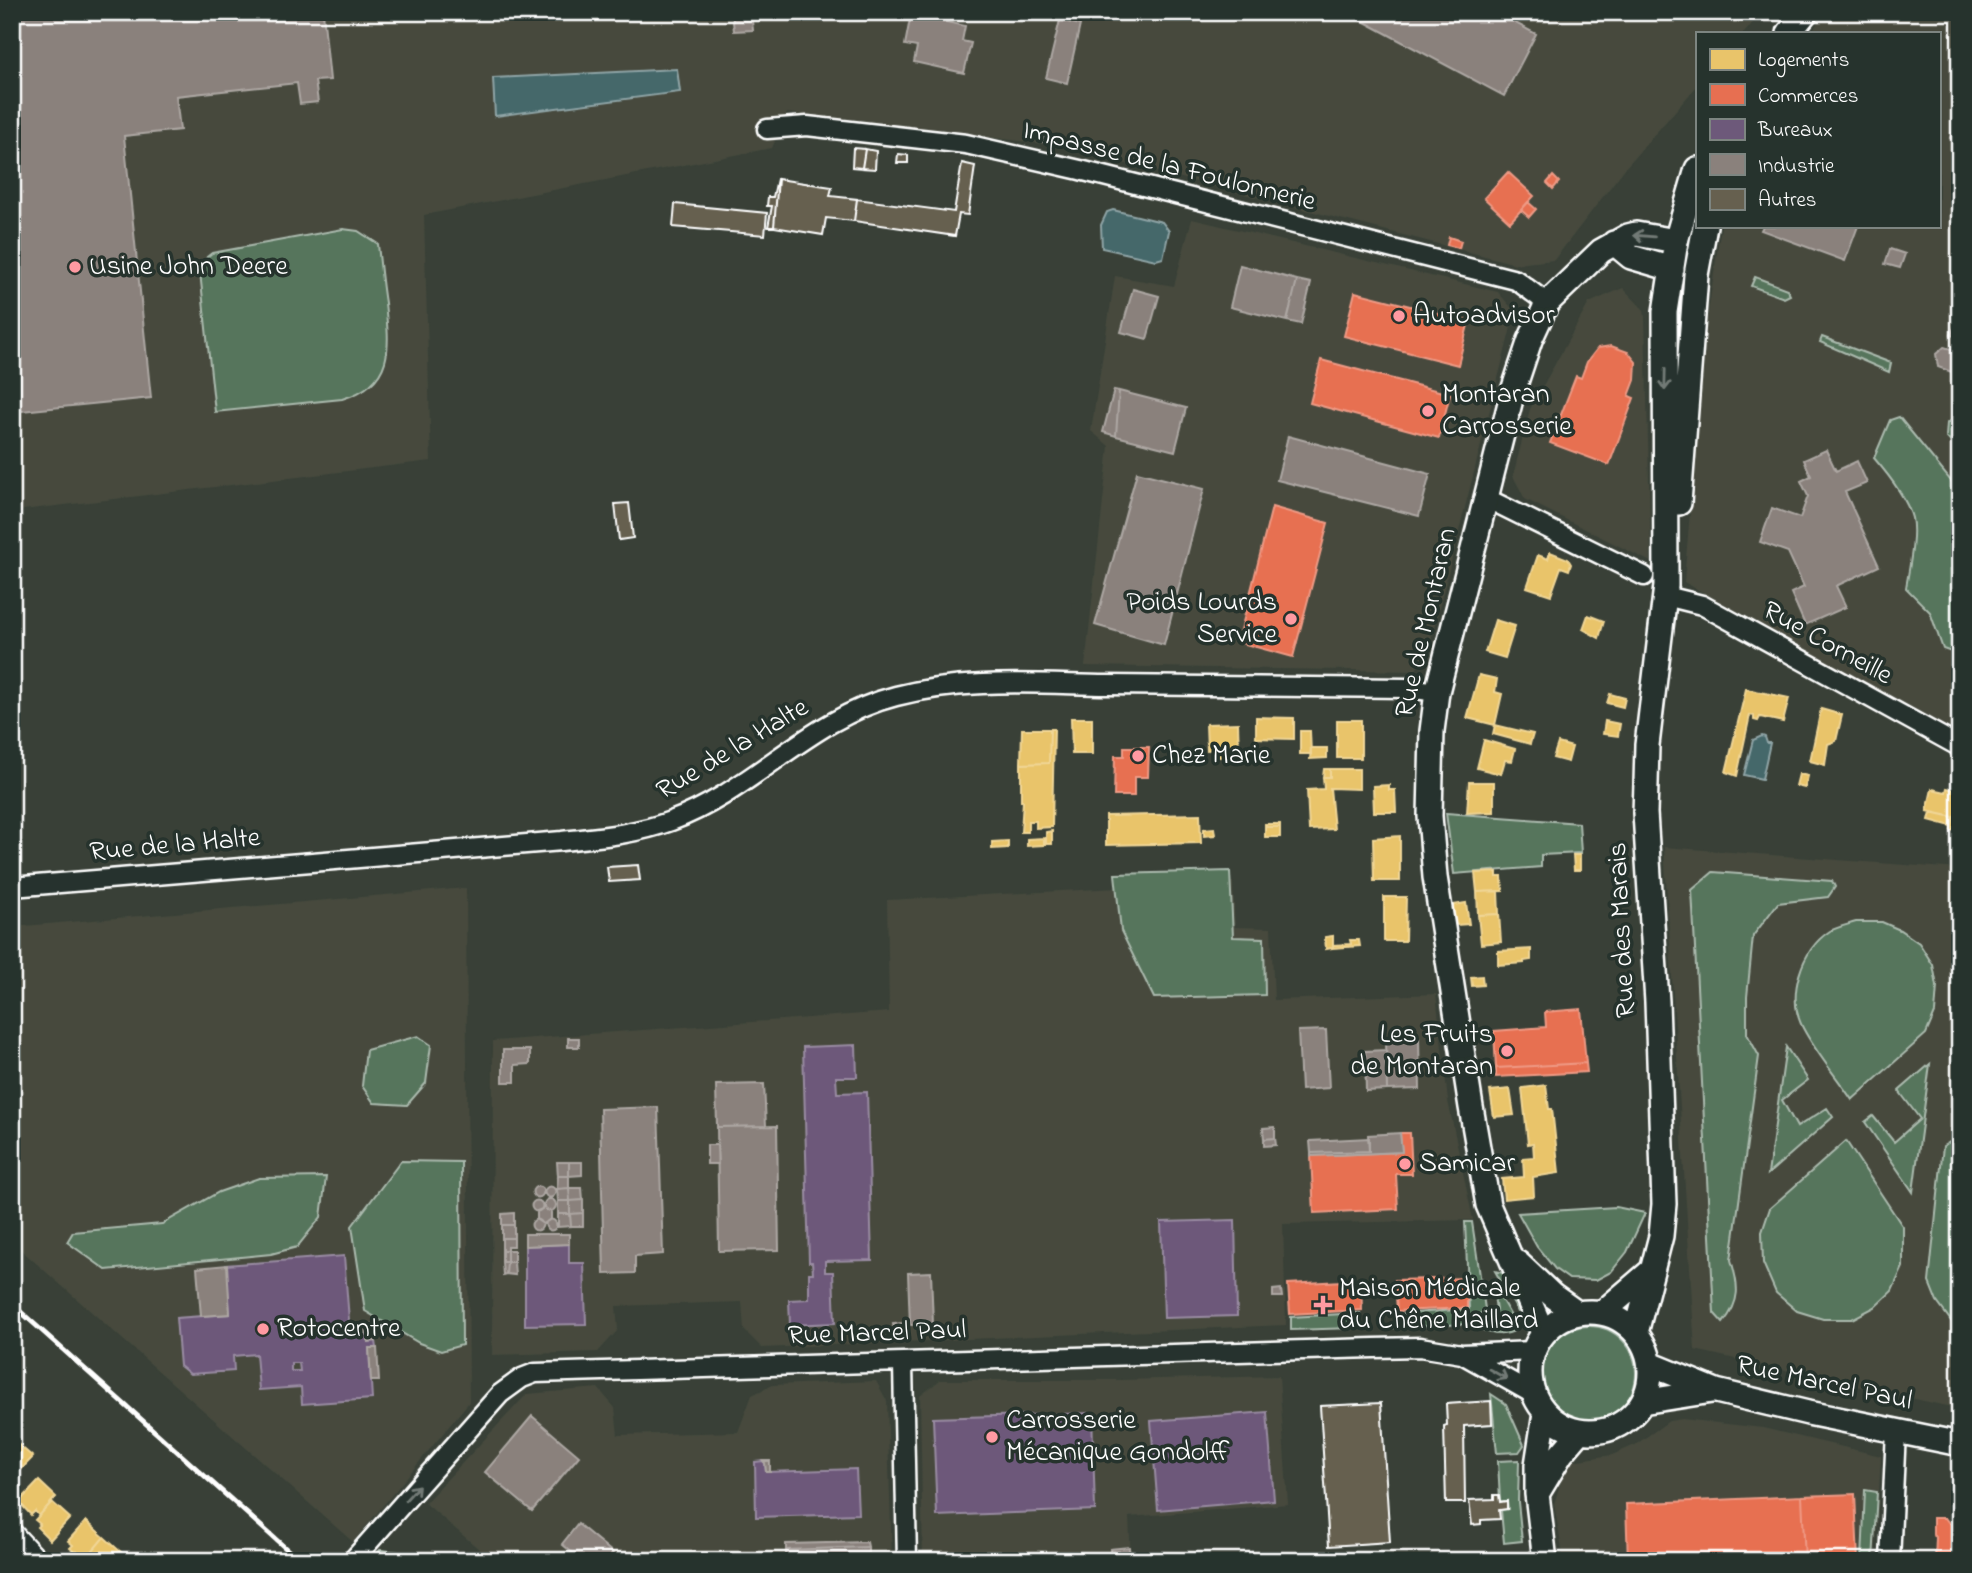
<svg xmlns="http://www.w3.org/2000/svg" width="1972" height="1573" font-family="'Indie Flower',sans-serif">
	<rect width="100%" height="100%" fill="#394037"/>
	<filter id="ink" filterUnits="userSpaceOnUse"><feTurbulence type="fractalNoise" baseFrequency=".0143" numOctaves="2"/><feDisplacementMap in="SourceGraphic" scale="14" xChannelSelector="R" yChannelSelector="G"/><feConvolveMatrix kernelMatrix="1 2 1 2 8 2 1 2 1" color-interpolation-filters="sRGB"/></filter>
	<g filter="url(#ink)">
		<path fill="#464a3e" d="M12,12H1762L1744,33H1697V86L1626,167L1554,260L1516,264L1053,145L787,113L772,148L424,215L431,461L23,510L12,521Z
			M1826,12H1960V736L1684,582L1706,326L1721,226H1939V33H1810Z
			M1192,219L1498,292L1515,312L1428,652L1415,671L1085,666L1109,446L1091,431L1115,276L1174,286Z
			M1623,288L1644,310L1645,318L1651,562L1525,499L1513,476L1530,409L1589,303Z
			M1664,847L1960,869V1409L1695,1350Z
			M1233,882L1235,927L1271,928L1274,1000L1436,994L1448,1101L1473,1220L1283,1224L1286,1325L762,1348L744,1330L742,1302L616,1306L618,1330L598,1352L492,1355L493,1041L889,1012L887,900Z
			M466,888L469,1402L353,1542L12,1242V927Z
			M1279,1376L1288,1504L1129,1517L1131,1561H923L920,1396L940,1380H1120Z
			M876,1381L887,1401L892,1561H493L425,1503L527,1394L598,1388L615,1408L618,1435L738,1432L752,1395L773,1385Z
			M1682,1419L1763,1428L1881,1456L1875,1561H1564L1554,1504L1565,1468L1572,1461L1612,1455L1635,1445L1669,1421Z"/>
		<path fill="#57745c" stroke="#abbaae" stroke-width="2" d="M343,229L358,231L378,244C380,264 382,284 385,303C390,348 394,384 342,399L215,412L200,272L207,257L212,253Z
			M1755,277L1787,289L1790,295L1784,298L1751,286Z
			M1822,337L1891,363L1889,372L1820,342Z
			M1960,416V452L1946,437L1947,423Z
			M1899,417L1960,492V655L1943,649L1930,612L1906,588C1909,569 1916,536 1912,518C1907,499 1886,472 1874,458L1890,420Z
			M1446,813L1579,823L1581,853L1541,855V867L1454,874Z
			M1230,871L1233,937L1264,938L1265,995L1154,998L1121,931L1115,874Z
			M1713,872L1832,881L1835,887L1828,897L1778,903L1753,936L1747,997V1034L1759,1056L1731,1260C1739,1286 1741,1301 1723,1323L1714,1313L1692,890Z
			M1856,922H1882L1900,930L1919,943L1933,965L1937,986L1935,1013L1926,1034L1852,1100C1836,1076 1816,1053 1803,1028C1786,996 1801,950 1830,931C1837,927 1847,925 1856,922Z
			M418,1036L431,1045L426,1083L407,1105L374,1103L362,1086L366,1050Z
			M1786,1047L1808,1080L1782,1100L1797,1127L1827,1108L1833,1117L1768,1174Z
			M1930,1064L1913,1192L1865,1122L1873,1116L1894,1142L1920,1119L1899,1091Z
			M1960,1136V1333L1937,1302L1929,1282L1943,1146Z
			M1846,1141L1903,1227V1267L1892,1291L1875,1307L1852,1319H1823L1797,1311L1776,1293L1763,1263L1762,1232L1770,1208Z
			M401,1161L461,1162L462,1345L441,1351L419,1343L365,1311L352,1226Z
			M326,1177L321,1217L297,1247L271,1254L106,1270L67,1242L73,1232L162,1224L219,1192L259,1178Z
			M1616,1207L1645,1213L1627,1252L1611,1272L1596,1280L1569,1279L1555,1269L1537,1247L1518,1213Z
			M1465,1222H1472L1485,1309L1473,1321L1466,1324L1391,1328L1400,1314L1469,1309Z
			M1495,1271L1507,1274L1525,1307L1521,1312H1518Z
			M1497,1292L1515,1323V1330C1507,1336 1492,1335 1483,1330L1496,1310L1494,1295Z
			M1360,1313V1320H1354V1328L1291,1330V1317Z
			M1542 1373a47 47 0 1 1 94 0a47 47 0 1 1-94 0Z
			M1491,1394L1506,1404L1524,1445L1519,1452L1497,1453Z
			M1519,1460L1518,1502L1522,1541L1504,1543L1501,1510L1508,1509L1507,1501H1500L1498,1461Z
			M1865,1490L1877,1492L1873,1561H1862Z
			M380,1550L448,1557L454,1561H373Z"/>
		<path fill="#45686b" stroke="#8fa4a6" stroke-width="2" d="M677,69L680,92L495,116L493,78Z
			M1113,210L1162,222L1169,231L1163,258L1156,260L1102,248L1101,225L1107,212Z
			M1762,736L1765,737L1767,743H1770L1762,779L1744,775L1753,740Z"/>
		<path fill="#e9c46a" stroke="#f0d697" stroke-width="2" d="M1550,552L1568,559L1571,564L1569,570L1561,567L1551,595L1527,587L1538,555L1548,559Z
			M1588,615L1604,621L1599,638L1583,629Z
			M1495,620L1515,626L1505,658L1485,652Z
			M1479,675L1497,679L1495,692L1502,694L1495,725L1467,718Z
			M1746,689L1789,698L1783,722L1760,717L1758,721L1754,720V716L1750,715L1737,776L1726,772Z
			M1610,694L1625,698L1623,707L1607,703Z
			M1821,709L1842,715L1836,741L1828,744L1825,765L1810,761Z
			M1256,717L1294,718V739L1256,738Z
			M1071,718H1092V754H1072Z
			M1337,720H1361V758H1337Z
			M1605,721L1620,724L1618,736L1603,734Z
			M1238,723L1239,755L1219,757V749L1207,750L1206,724Z
			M1495,725L1533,734L1530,744L1493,734Z
			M1022,729H1050L1049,763L1021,764Z
			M1050,729H1054L1052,827L1036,828V821H1028V832H1021L1023,801H1021V764L1049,763Z
			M1300,731H1310L1311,754H1300Z
			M1484,740L1515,749L1512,761L1505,760L1501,774L1477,768Z
			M1558,743L1572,747L1568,762L1553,758Z
			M1311,748H1327V758L1310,759Z
			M1324,769H1330V777H1323Z
			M1330,769H1359V789L1330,788L1334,829L1309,830L1307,790L1324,789L1323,777H1330Z
			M1799,774L1808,776L1805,788L1796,786Z
			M1469,782H1494V812L1467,813Z
			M1389,785V790H1395L1396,812H1374L1373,786Z
			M1947,788L1960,791V832L1951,830L1954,817L1927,811L1932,789L1946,792Z
			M1931,812L1953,817L1951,826L1929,820Z
			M1200,814L1201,843L1106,845V816Z
			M1265,824H1280V827H1265Z
			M1265,827H1280V837H1265Z
			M1214,828L1215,835L1204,836V829Z
			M1052,831V844H1046V832Z
			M1400,836V881H1374L1373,838Z
			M1044,838V845L1027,846V839Z
			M1008,841V848L992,849V842Z
			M1573,855H1580V870H1574Z
			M1497,872V877H1502L1503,891L1477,892L1475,873Z
			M1498,891L1499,914L1478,915L1477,892Z
			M1384,897H1406L1405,941H1384Z
			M1466,903L1469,924L1456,925L1453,905Z
			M1499,914L1501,942L1481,944L1478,915Z
			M1333,936V948L1326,949L1325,937Z
			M1350,940H1359L1360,946L1333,948V945L1351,944Z
			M1531,949V960L1524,961V963L1498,965V951Z
			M1482,976L1483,985L1472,986L1471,977Z
			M1546,1085L1549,1109H1552L1559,1173L1533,1177L1534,1196L1504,1199L1502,1179L1524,1177L1523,1158L1534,1157L1533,1143L1528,1144L1522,1088Z
			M1510,1089L1514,1115L1494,1117L1490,1091Z
			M12,1439L33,1457L12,1479Z
			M39,1481L56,1497L39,1516L35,1511L31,1515L19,1502Z
			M52,1502L70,1518L50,1540L37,1527L40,1524L35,1520Z
			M86,1521L104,1537L84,1561L70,1548L73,1545L68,1541Z
			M104,1537L123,1554L116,1561H84Z"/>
		<path fill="#e76f51" stroke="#ee9a85" stroke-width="2" d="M1508,172L1534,196L1510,222L1484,198Z
			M1553,176L1559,182L1553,189L1547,183Z
			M1528,202L1536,209L1529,217L1521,210Z
			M1449,237L1461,241L1459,248L1447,245Z
			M1355,292L1469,321L1458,365L1344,336Z
			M1611,346L1628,352L1636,362L1635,380L1629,396L1634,398L1609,465L1550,443L1576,376L1581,378L1587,362L1598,348Z
			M1321,360L1450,394L1439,438L1310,403Z
			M1272,507L1328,523L1293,657L1238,642Z
			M1124,747H1149L1148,777H1134V796H1114L1115,756H1124Z
			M1581,1009L1586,1063L1496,1068L1494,1031L1546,1027L1545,1012Z
			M1586,1063L1587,1072L1496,1077V1068Z
			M1400,1133H1410L1412,1174H1396L1398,1209L1314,1213L1311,1156L1402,1152Z
			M1467,1278V1308L1397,1311L1395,1280Z
			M1361,1280L1362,1310L1290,1314L1288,1284Z
			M1855,1494L1858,1561H1805L1802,1496Z
			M1802,1496L1805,1561H1628L1626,1504Z
			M1933,1518H1945L1949,1523H1960V1561H1935L1936,1537L1933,1535Z"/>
		<path fill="#6d597a" stroke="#998ba2" stroke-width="2" fill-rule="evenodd" d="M856,1045L857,1077H836L837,1093L867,1092L872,1260L825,1261V1272H833L835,1323L790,1325L789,1300L809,1299V1273H813L812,1262H809L803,1047Z
			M1235,1220L1237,1316L1164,1318L1161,1222Z
			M569,1244V1263H584L586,1324L525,1325V1246Z
			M344,1256L350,1333L367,1332L368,1342L376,1341L377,1348H369L372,1399L302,1404L301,1387L259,1390L256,1354L233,1356L234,1371L190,1374L180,1366L176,1318L230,1314L226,1265ZM291,1363H299L300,1371H291Z
			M1267,1412L1274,1500L1158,1510L1151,1421Z
			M1092,1413L1095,1510L937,1516L933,1418Z
			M763,1461L765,1463L766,1472L856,1469L858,1514L756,1517L755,1462Z"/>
		<path fill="#8a817c" stroke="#ada7a3" stroke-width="2" d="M12,12H323L330,80L315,81L318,102L300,104L297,83L176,96L180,130L124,136L151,398L12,412Z
			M732,12H751L753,30L734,31Z
			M1346,12H1495L1536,34L1504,96Z
			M911,14L965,26L962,41L971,43L964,73L914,62L917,47L905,45Z
			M1060,20L1080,25L1067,83L1046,78Z
			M1960,111V142L1950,138Z
			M1045,135L1054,138L1052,144L1043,142Z
			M1763,226H1858L1845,261L1761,230Z
			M1890,249L1905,254L1900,268L1885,264Z
			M1240,265L1297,280L1287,321L1230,307Z
			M1297,280L1311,283L1301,324L1287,321Z
			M1133,289L1159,296L1147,339L1121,332Z
			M1960,313V338L1951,335Z
			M1944,347L1960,352V375L1938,367L1936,354Z
			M1114,390L1119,391L1116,436L1103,432Z
			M1119,391L1186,408L1175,451L1116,436Z
			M1288,436L1430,474L1419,516L1277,480Z
			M1826,450L1836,471L1857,461L1867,483L1845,492L1879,566L1836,586L1846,607L1805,625L1791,593L1804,587L1788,552L1760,542L1772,508L1800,518L1808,496L1801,481L1811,476L1804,460Z
			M1137,472L1204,489L1164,645L1095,625Z
			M1326,1030L1329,1088L1301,1090L1298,1031Z
			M568,1038H579V1047H568Z
			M1419,1038L1420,1089L1387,1090L1386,1039Z
			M503,1050H530V1064L515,1065V1082H503Z
			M1386,1050L1387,1090L1366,1091L1365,1051Z
			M764,1084L766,1126L717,1127L716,1085Z
			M658,1107L663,1254L635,1256V1273L604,1274L600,1109Z
			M777,1126L779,1250L719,1251L717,1127Z
			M1275,1127V1138L1264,1139L1263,1128Z
			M1400,1133L1402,1152L1311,1156V1153L1369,1151L1368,1135Z
			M1275,1138L1276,1145L1264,1146V1139Z
			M1369,1138V1151L1311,1153L1310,1141Z
			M707,1145H717L718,1164H707Z
			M557,1162H569V1176H558Z
			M569,1162H582V1175L569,1176Z
			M558,1176H569V1188L557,1189Z
			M532.5 1192a5.5 5.5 0 1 1 11 0a5.5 5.5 0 1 1-11 0Z
			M544.5 1192a5.5 5.5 0 1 1 11 0a5.5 5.5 0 1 1-11 0Z
			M569,1188H582L583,1200L570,1201Z
			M569,1188L570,1201H558L557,1189Z
			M544 1205a6 6 0 1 1 12 0a6 6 0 1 1-12 0Z
			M583,1200V1213L570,1214V1201Z
			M531.5 1206a5.5 5.5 0 1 1 11 0a5.5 5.5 0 1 1-11 0Z
			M558,1201H570V1214H558Z
			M543,1205L546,1210L551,1211V1219L543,1224L537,1220V1211L542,1209Z
			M514,1213V1225H502V1214Z
			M583,1213V1226H571L570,1214Z
			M558,1214H570L571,1226L558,1227Z
			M531.5 1225a5.5 5.5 0 1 1 11 0a5.5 5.5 0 1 1-11 0Z
			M545.5 1225a5.5 5.5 0 1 1 11 0a5.5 5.5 0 1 1-11 0Z
			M502,1225H514V1238H502Z
			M525,1234H569V1244L525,1246Z
			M502,1238H514V1246H507V1250L502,1251Z
			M507,1250V1262H502V1251Z
			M507,1250H514V1262H507Z
			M502,1262H507L506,1274L503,1275Z
			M507,1262H514L515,1275L506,1274Z
			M227,1265L230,1314L201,1316L197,1268Z
			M931,1272L933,1324L910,1325L908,1273Z
			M1281,1289L1282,1297H1273V1290Z
			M902,1323V1329H894L893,1324Z
			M375,1324L376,1333H354V1325Z
			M367,1332L376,1333V1341L368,1342Z
			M369,1348H377L379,1381H371Z
			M532,1416L579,1456L532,1511L485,1472Z
			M763,1461H770V1472H766L765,1463Z
			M578,1524L613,1553L607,1561H582L562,1544Z
			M867,1542L868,1547L786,1550V1544Z
			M868,1547V1561H786V1550Z
			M1129,1547L1130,1561H1111L1110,1549Z
			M1628,1557V1561H1611V1558Z"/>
		<path fill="#66604f" stroke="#fff" stroke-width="2" d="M853,148L865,149L862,168L852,167Z
			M865,149L876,151L875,169L862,168Z
			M898,154L908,155V163H897Z
			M962,163L975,166L968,215L959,214L955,236L854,221L857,199L954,212Z
			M777,179H778L774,227H768L772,206H767L768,197H773Z
			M778,179L832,187L830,196L857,199L854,221L826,218L823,235L774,227Z
			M675,204L767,213L765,235L673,227Z
			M629,503L633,538L619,540L615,504Z
			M638,865L640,880L609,882L607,867Z
			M1491,1401L1492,1424L1464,1426L1465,1503H1446L1444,1426L1447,1425L1446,1404Z
			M1381,1403L1390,1542L1329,1546L1320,1406Z
			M1494,1495H1499L1500,1502L1507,1501V1509L1499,1510L1500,1519L1481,1520V1524L1472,1525L1469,1500L1494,1499Z"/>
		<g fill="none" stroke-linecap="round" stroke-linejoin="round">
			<defs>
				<path id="minor" d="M767,129L807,126L966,144L1080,170L1516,280L1547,303
					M1486,498L1644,576
					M1666,596L1702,605L1960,747
					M12,887L562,841C599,837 636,834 671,821C753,791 809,718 896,696C964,678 1037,684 1107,685C1207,686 1308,687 1408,688L1437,692
					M1462,1354L1533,1394
					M903,1364L907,1561
					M12,1532L39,1561
					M352,1561L500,1394L522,1378L535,1373L1374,1348L1420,1347L1462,1354L1533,1351
					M1890,1561L1896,1431"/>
				<path id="tertiary" d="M1789,33L1806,12
					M1614,243L1631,257L1672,269
					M1679,503L1696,275L1705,226
					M1518,1263L1553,1296L1577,1313
					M1530 1372a60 60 0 1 1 120 0a60 60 0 1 1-120 0Z
					M1602,1313L1651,1271
					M1543,1333L1488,1205L1471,1107L1435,877L1430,816L1432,731L1437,692L1513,391L1530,340L1547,303L1601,251L1628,236L1636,234L1676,241
					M1636,1333L1661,1236L1664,1204L1657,1002L1645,813L1646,784L1647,745L1666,586L1665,312L1676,241L1697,169
					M1650,1364L1716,1391L1808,1413L1960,1444
					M1642,1402L1712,1391
					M1545,1413L1537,1465V1494L1545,1561
					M1537,1494L1561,1454L1580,1432"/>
			</defs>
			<use href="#minor" stroke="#fff" stroke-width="23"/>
			<use href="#tertiary" stroke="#fff" stroke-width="28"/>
			<use href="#minor" stroke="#26332d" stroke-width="18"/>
			<use href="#tertiary" stroke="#26332d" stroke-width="23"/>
			<path stroke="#fff" stroke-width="5" d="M12,1304L300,1561"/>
		</g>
		<defs><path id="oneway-shaft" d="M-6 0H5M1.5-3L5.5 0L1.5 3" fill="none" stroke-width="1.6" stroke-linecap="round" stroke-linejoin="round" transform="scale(1.75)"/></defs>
		<g stroke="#727a76">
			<use href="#oneway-shaft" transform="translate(1644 236) rotate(-175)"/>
			<use href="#oneway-shaft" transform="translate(1665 380) rotate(91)"/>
			<use href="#oneway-shaft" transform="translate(1498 1374) rotate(29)"/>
			<use href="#oneway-shaft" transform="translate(412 1493) rotate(-48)"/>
		</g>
	</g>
	<g fill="#ff9aa2" stroke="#26332d" stroke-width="2.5">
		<circle cx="75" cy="267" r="7"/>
		<circle cx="1399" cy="316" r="7"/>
		<circle cx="1428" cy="411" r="7"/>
		<circle cx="1291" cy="619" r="7"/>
		<circle cx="1138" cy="756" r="7"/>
		<circle cx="1507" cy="1051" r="7"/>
		<circle cx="1405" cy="1164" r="7"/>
		<path d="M1319.5 1294.5h7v7h7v7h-7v7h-7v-7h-7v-7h7z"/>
		<circle cx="263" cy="1329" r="7"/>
		<circle cx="992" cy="1437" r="7"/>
	</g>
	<g text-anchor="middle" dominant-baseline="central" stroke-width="7" stroke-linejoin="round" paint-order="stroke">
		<g font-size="28" fill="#fff" stroke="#26332d">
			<text transform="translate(1169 167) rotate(14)">Impasse de la Foulonnerie</text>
			<text transform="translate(1427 623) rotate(-77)">Rue de Montaran</text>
			<text transform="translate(1827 644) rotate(29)">Rue Corneille</text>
			<text transform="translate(733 750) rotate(-31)">Rue de la Halte</text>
			<text transform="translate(175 846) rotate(-5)">Rue de la Halte</text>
			<text transform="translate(1623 930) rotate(-93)">Rue des Marais</text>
			<text transform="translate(877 1334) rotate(-2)">Rue Marcel Paul</text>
			<text transform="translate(1824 1384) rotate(12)">Rue Marcel Paul</text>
		</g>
		<g font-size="28" fill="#fff" stroke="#26332d" text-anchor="start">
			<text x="89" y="267">Usine John Deere</text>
			<text x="1413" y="316">Autoadvisor</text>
			<text x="1442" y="395">Montaran<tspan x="1442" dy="32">Carrosserie</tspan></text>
			<text x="1277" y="603" text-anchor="end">Poids Lourds<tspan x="1277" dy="32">Service</tspan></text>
			<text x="1152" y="756">Chez Marie</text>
			<text x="1493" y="1035" text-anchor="end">Les Fruits<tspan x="1493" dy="32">de Montaran</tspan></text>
			<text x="1419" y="1164">Samicar</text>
			<text x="1339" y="1289">Maison Médicale<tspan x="1339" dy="32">du Chêne Maillard</tspan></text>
			<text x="277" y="1329">Rotocentre</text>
			<text x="1006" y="1421">Carrosserie<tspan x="1006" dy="32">Mécanique Gondolff</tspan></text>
		</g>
	</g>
	<rect width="1972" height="1573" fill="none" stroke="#26332d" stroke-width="42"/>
	<rect x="21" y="21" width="1930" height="1531" fill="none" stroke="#fff" stroke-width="2.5" filter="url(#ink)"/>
	<rect x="1696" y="32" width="245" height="196" fill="#26332d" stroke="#7d8581" stroke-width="2"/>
	<rect x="1710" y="49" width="35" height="21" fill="#e9c46a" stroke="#7d8581" stroke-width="2"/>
	<text x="1758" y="66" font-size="21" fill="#ffffff">Logements</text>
	<rect x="1710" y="84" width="35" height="21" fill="#e76f51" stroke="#7d8581" stroke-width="2"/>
	<text x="1758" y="102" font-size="21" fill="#ffffff">Commerces</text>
	<rect x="1710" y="119" width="35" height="21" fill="#6d597a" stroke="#7d8581" stroke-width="2"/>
	<text x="1758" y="136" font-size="21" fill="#ffffff">Bureaux</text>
	<rect x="1710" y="154" width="35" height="21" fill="#8a817c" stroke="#7d8581" stroke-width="2"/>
	<text x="1758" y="172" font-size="21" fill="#ffffff">Industrie</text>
	<rect x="1710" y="189" width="35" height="21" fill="#66604f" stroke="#7d8581" stroke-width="2"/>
	<text x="1758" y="206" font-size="21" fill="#ffffff">Autres</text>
</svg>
